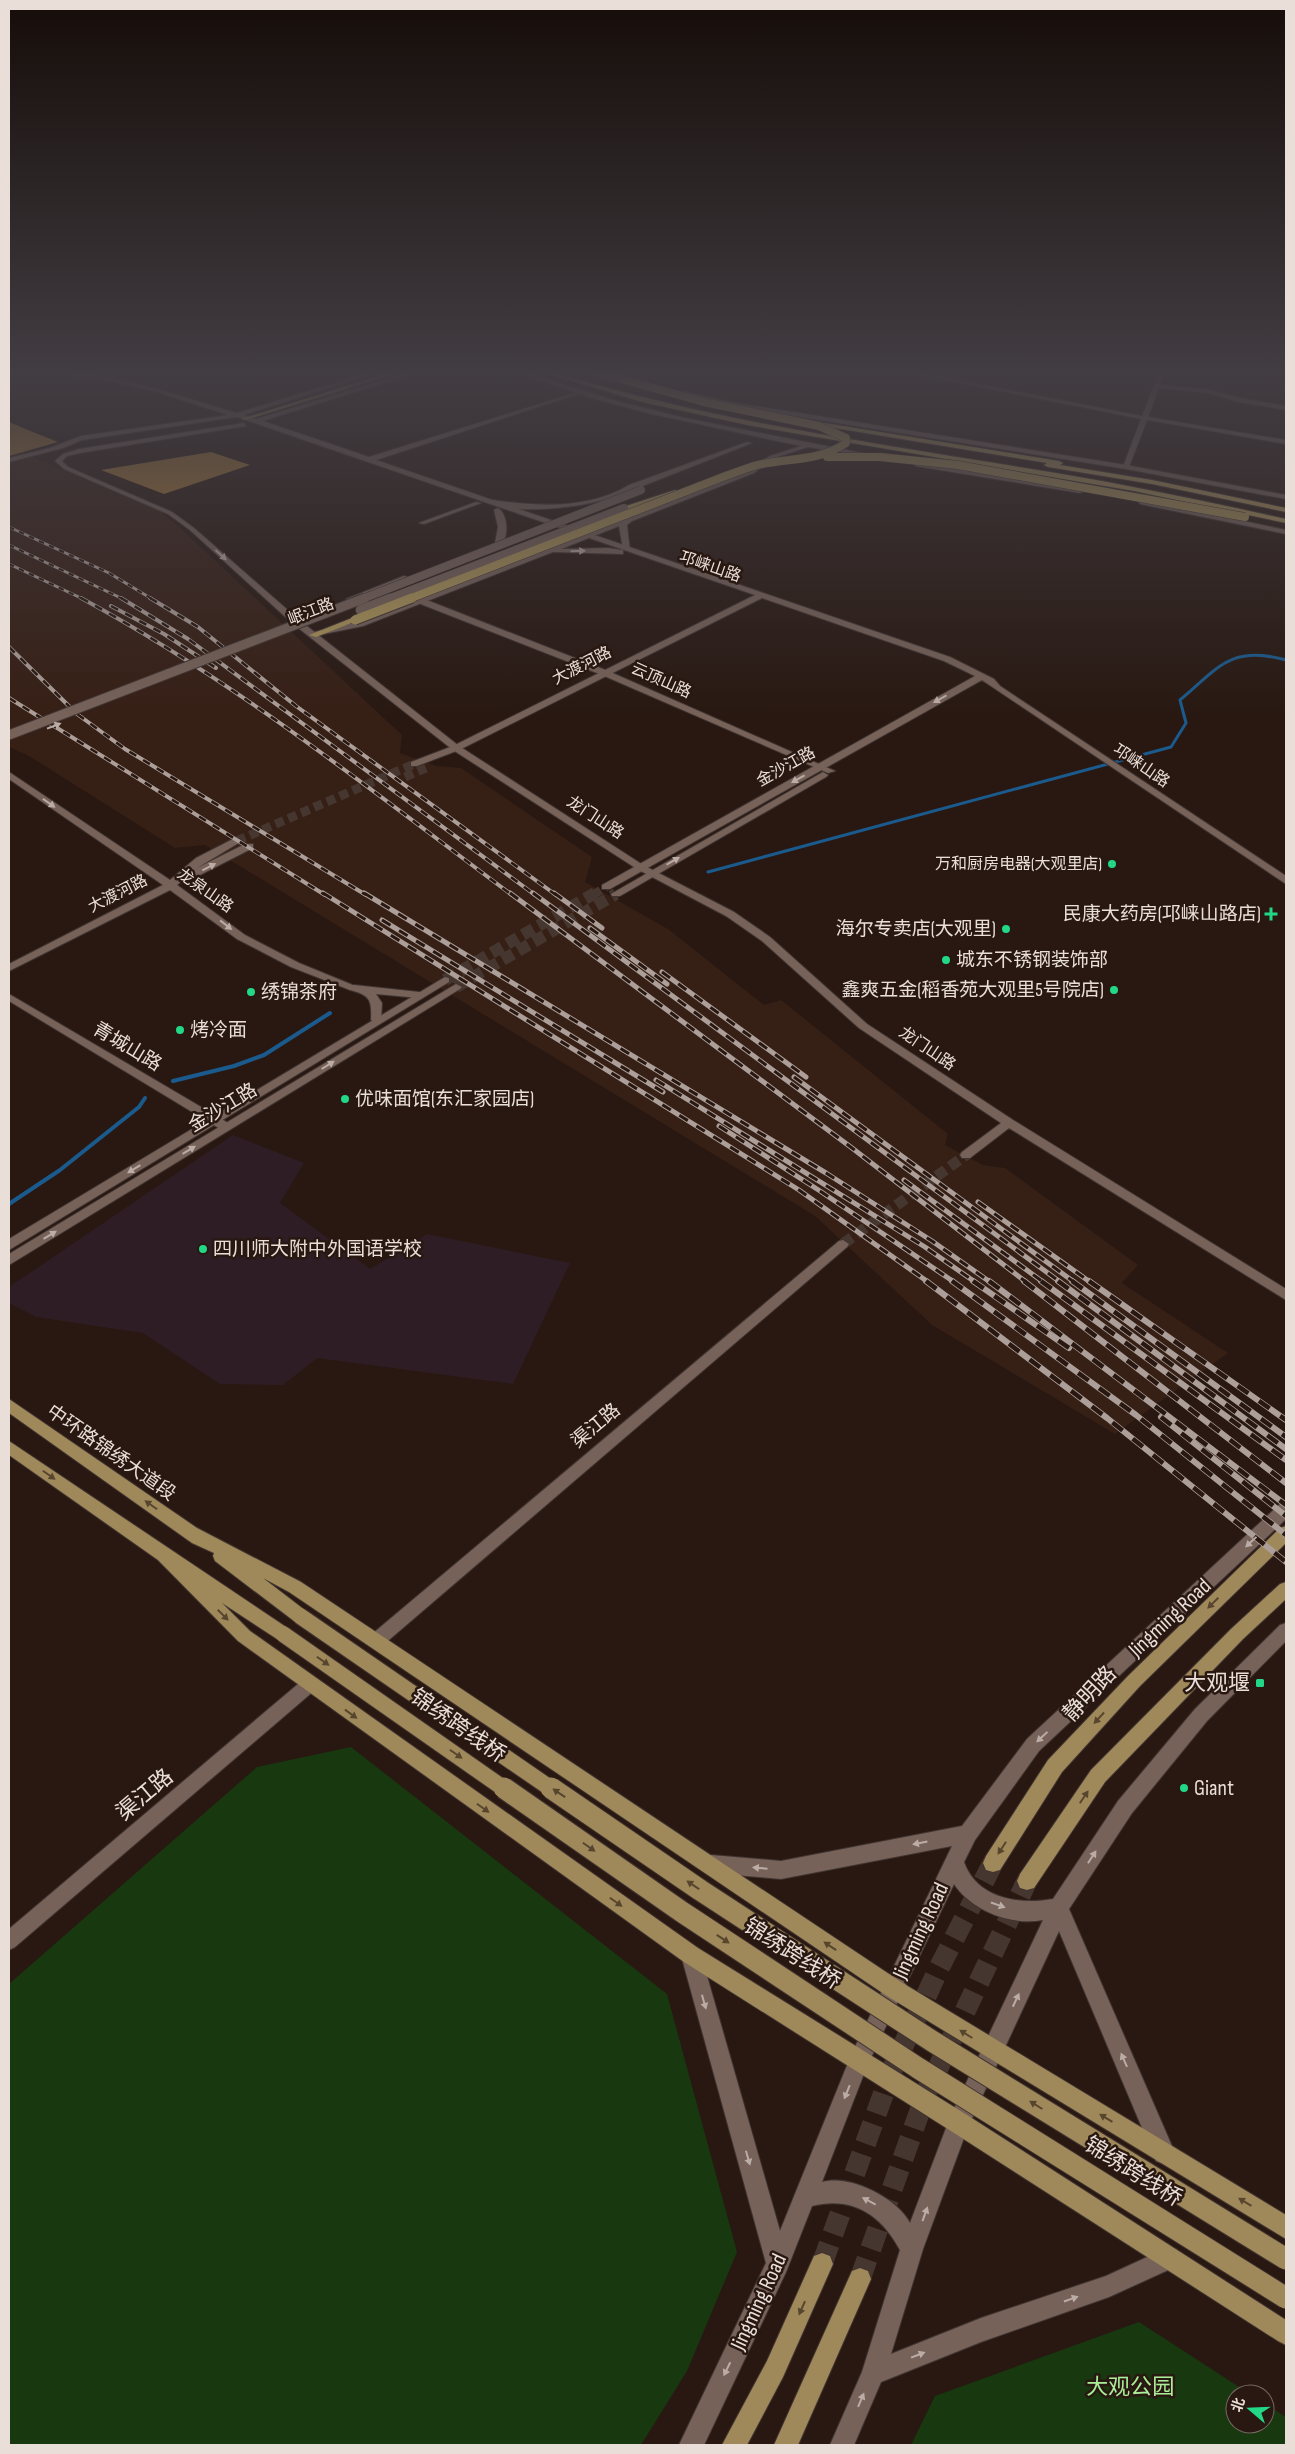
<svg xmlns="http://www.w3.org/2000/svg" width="1295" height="2454" font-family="'Sofia Sans Condensed','Noto Sans SC',sans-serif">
	<rect width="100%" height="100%" fill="#281811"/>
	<path fill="#361f15" d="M9,422L58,442L23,453L159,511L178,526L402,735L400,753L437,766L461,768L592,857L585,882L668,929L764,1005L781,1000L948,1134L945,1145L983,1165L1005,1168L1138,1265L1122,1283L1228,1353L1115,1434L932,1325L815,1216L205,845L175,848L29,756L9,747Z"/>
	<path fill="#2f1d25" d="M233,1135L304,1163L280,1203L370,1269L427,1234L570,1263L513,1384L317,1358L283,1385L220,1384L143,1333L36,1317L9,1303V1287Z"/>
	<path fill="#18380f" d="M351,1747L667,1994L737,2252L687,2371L641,2445H9V1984L257,1767Z
		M1139,2322L1250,2394H1235V2424H1265V2404L1286,2417V2445H911L935,2396Z"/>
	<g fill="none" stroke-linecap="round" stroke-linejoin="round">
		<path stroke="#1b5a8d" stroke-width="3" d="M708,872L1171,747L1186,723L1180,700C1219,667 1231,645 1286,660"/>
		<path stroke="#1b5a8d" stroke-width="4" d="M173,1081L234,1066L264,1055L330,1013
			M9,1204L60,1170L139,1107L145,1098"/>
	</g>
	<path fill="#ac7e38" d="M9,422L33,432L58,442L9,456Z
		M211,452L250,465L164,494L101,470Z"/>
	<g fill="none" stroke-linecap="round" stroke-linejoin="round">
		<path stroke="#45362f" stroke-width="11" stroke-dasharray="11 5.5" stroke-linecap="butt" d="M843,1244L966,1155"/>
		<path stroke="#45362f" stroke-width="9" stroke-dasharray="9 5" stroke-linecap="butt" d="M405,777L426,768
			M237,841L414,764
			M593,895L606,887"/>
		<path stroke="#45362f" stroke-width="12" stroke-dasharray="12 6" stroke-linecap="butt" d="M445,980L595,893
			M456,987L616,894"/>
		<path stroke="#45362f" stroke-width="21" stroke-dasharray="21 11" stroke-linecap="butt" d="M822,2264L892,2070L939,1968L993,1863
			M860,2279L927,2091L1027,1881"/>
		<defs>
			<path id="minor" d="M910,373H922L1142,416L1159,373H1165L1160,385L1207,389L1240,398L1286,406V410L1239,402L1207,393L1159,388L1148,417L1286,440V444L1147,420L1129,467L1126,469L1123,467L1141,419Z
				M244,423L246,426L80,453L67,456L62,461L68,467L172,512L194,528L298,619L459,746L643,865L734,912L770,937L867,1024L1013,1120L1286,1289V1300L1009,1128L970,1158H962L960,1155L962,1152L1001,1123L859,1028L762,941L726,916L637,869L453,750L292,623L190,530L168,514L64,469L55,461L63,454L79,449Z
				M476,502L481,503L424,524L419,523Z
				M418,599H424L608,671L835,771L828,773L602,675L418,603Z
				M354,985L419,992L424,995L419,998L376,994L382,1003L381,1020L376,1023L371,1020C372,1000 370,995 350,990L349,988Z
				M9,994L230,1124L232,1127L226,1131L222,1130L9,1001Z
				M843,1240L849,1244L847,1247L383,1645L377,1647L371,1645L369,1640L371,1635L839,1241Z
				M310,1677L316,1679L318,1684L316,1689L15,1947L9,1950V1929L304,1679Z"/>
			<path id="tertiary" d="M63,373H91L161,390L237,413L367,373H377L244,415L256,419L406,373H416L263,421L369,457L584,390V392L376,460L950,657L994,679L1000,686L1286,876V884L982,680L610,889H602V885L975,676L944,661L762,598L459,750L417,766H411V762L453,746L755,595L237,417L82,440L63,448L9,462V458L50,448L81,436L228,415L157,392L93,377L90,380Z
				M9,772L170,880L196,858L233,839L237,838L242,841L197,868L245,844H253V848L190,880H183L177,885L245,935L299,963L360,988L358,990H350L291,967L237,939L170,890L9,971V964L163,885L9,779Z
				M823,772L828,775L826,777L620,896H612L611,894Z
				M445,977L449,978V982L9,1250V1239Z
				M456,984L462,987L460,989L9,1265V1254Z
				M1286,1503V1519L1039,1751L975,1840L964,1862C977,1899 1020,1905 1053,1899L1118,1801L1195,1709L1280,1625L1286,1623V1641L1207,1721L1132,1813L1069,1909L1175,2153L1172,2161L1164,2164L1156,2161L1059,1931L968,2127L923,2249L891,2354L981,2318L1106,2276L1169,2247L1177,2250L1180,2258L1177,2266L1109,2297L981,2342L881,2382L854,2445H830L862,2372L900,2250C881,2215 853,2196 812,2206L786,2272L704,2445H679L766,2263L681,1955L684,1948L691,1945L698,1948L701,1955L780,2231L852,2053L952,1846L781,1879L711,1873L704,1871L701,1864L704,1857L711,1855L781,1861L962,1826L1027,1739L1280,1504ZM954,1884C972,1911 1011,1926 1043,1920L951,2115L910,2223C897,2198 850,2174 822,2182L867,2066Z"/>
			<path id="secondary" d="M518,373H528L613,400L685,418L877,456L873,458L808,447L774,458L754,473L632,521L627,525L630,551L623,549L619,526L561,549L608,548L623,550V554L553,552L363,626L314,636V632L357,622L748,469L770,456L801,446L651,414L595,399Z
				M682,391L730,402L1126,465L1286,495V499L1126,469L730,406L680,394Z
				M747,442L752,443L635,489L607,504L603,502L606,499C582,507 511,516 489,502L493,500C537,507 590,509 629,485Z
				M918,462L1080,489L1084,491L1080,493L915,466Z
				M1143,500L1286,530V534L1140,504L1139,502Z
				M498,508C508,514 510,539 499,545L495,543L498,527L494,510Z
				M404,576L411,578L353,601L346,599Z"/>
			<path id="primary" d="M9,1399L197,1528L301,1582L901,1982L1286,2215V2239L887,1996L289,1592L263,1578L306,1611L309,1616L306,1621L300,1623L294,1621L215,1561L213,1556L214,1553L192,1543L9,1413Z
				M9,1441L289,1629L292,1634L289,1639L283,1641L277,1639L222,1603L250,1631L698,1948L967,2115L1286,2320V2345L1278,2341L951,2131L684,1962L238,1641L158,1560L9,1455Z
				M1286,1526V1543L1140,1686L1062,1772L1000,1870L993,1872L986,1870L983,1863L986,1856L1048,1760L1128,1676L1280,1528Z
				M1286,1582V1599L1243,1639L1105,1782L1034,1888L1027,1890L1020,1888L1017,1881L1020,1874L1091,1770L1231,1629L1280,1584Z
				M822,2253L830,2256L833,2264L783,2377L747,2445H722L767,2361L814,2256Z
				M860,2268L868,2271L871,2279L798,2445H774L852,2271Z"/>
			<path id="trunk" d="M388,373H398L246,420L241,419Z
				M546,373H556C719,423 888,445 1056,473C1133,486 1210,502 1286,519V523L1134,491L752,426L642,402Z
				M584,373H594L616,380L613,382Z
				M806,420L1059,461L1063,463L1060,465L1152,480L1286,508V512L1152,484L1048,467L1044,465L1047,463L804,423Z
				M675,490L682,492L627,510L620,508Z
				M352,618L359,620L316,637L309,635Z"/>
		</defs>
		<use href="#minor" stroke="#403431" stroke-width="2"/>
		<use href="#tertiary" stroke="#403431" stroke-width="2"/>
		<use href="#secondary" stroke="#403431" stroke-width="2"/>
		<use href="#primary" stroke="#403431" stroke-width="2"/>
		<use href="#trunk" stroke="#403431" stroke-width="2"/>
		<use href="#minor" fill="#766259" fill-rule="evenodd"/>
		<use href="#tertiary" fill="#766259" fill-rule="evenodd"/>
		<use href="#secondary" fill="#766259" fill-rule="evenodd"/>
		<use href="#primary" fill="#9f8859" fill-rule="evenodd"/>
		<use href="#trunk" fill="#ac9559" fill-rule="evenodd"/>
		<defs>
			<path id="rail-far3" d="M9,527L109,573L152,599
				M9,545L123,599
				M9,564L83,599"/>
			<path id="rail-far2" d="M81,598C235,681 372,791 512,895
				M121,598L188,639L535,895
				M150,598L198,627L296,706L556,895
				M111,606L164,634L216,668
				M9,647L77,714L125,749L366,895
				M9,698L325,895"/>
			<path id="rail-far1" d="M323,893L799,1190L928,1282
				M364,893L826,1173L932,1241L990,1282
				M510,893L852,1148L1026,1282
				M533,893L1060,1282
				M554,893L602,928
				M382,920L663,1092
				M590,928L667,984
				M662,972L806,1077
				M794,1077L1074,1282
				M656,1080L925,1247L975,1282
				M719,1126L820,1191L954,1282
				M904,1180L1043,1282
				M978,1202L1090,1282"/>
			<path id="rail" d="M926,1281L1107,1418L1286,1562
				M952,1281L1136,1415L1286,1535
				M973,1281L1069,1348
				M989,1281L1286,1505
				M1024,1281L1286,1483
				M1041,1281L1286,1460
				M1058,1281L1286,1449
				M1072,1281L1286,1437
				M1089,1281L1286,1420
				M1161,1417L1286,1516"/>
		</defs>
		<use href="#rail-far3" stroke="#ac9f99" stroke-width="3"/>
		<use href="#rail-far2" stroke="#ac9f99" stroke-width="4"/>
		<use href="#rail-far1" stroke="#ac9f99" stroke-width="5"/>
		<use href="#rail" stroke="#ac9f99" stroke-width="6"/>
		<use href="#rail-far3" stroke="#281811" stroke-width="2" stroke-dasharray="5.5" stroke-linecap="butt"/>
		<use href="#rail-far2" stroke="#281811" stroke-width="2.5" stroke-dasharray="8" stroke-linecap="butt"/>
		<use href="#rail-far1" stroke="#281811" stroke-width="3" stroke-dasharray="10" stroke-linecap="butt"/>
		<use href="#rail" stroke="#281811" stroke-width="4.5" stroke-dasharray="13" stroke-linecap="butt"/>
		<defs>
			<path id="secondary-bridge-far1" d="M362,599L641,490
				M388,599L624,508"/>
			<path id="secondary-bridge" d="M360,610L391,598
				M9,735L365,598"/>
			<path id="primary-bridge-far1" d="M300,1616L553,1790
				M283,1634L506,1790"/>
			<path id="primary-bridge" d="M504,1788L682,1912L918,2068L1286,2298
				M551,1788L700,1890L932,2041L1286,2259"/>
			<path id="trunk-bridge-far1" d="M827,457H880L958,465L1245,517
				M409,599L728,475C739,472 750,466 762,464C791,458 820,461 846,443V438L819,426L704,402L599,373"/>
			<path id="trunk-bridge" d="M355,620L412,598"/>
		</defs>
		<use href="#secondary-bridge-far1" stroke="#403431" stroke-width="9" stroke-linecap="butt"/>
		<use href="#secondary-bridge" stroke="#403431" stroke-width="11" stroke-linecap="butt"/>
		<use href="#primary-bridge-far1" stroke="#403431" stroke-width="18" stroke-linecap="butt"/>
		<use href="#primary-bridge" stroke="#403431" stroke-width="23" stroke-linecap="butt"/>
		<use href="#trunk-bridge-far1" stroke="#403431" stroke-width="9" stroke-linecap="butt"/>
		<use href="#trunk-bridge" stroke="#403431" stroke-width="11" stroke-linecap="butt"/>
		<use href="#secondary-bridge-far1" stroke="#766259" stroke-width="8"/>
		<use href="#secondary-bridge" stroke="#766259" stroke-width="9"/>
		<use href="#primary-bridge-far1" stroke="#9f8859" stroke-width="16"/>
		<use href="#primary-bridge" stroke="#9f8859" stroke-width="21"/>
		<use href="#trunk-bridge-far1" stroke="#ac9559" stroke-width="8"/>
		<use href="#trunk-bridge" stroke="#ac9559" stroke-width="9"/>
	</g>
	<defs><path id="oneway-solid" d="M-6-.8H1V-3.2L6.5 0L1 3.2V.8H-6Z" transform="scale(1.25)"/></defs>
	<g fill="#bcaca6">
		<use href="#oneway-solid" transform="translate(578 551) rotate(-1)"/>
		<use href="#oneway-solid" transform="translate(221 555) rotate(42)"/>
		<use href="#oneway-solid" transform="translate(940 699) rotate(151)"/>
		<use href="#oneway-solid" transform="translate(54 726) rotate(-21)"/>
		<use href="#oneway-solid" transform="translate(798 779) rotate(151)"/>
		<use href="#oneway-solid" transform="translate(49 803) rotate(35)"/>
		<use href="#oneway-solid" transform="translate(673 861) rotate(-30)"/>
		<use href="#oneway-solid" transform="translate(209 867) rotate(-27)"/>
		<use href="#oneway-solid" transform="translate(226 925) rotate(38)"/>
		<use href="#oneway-solid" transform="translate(328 1065) rotate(-32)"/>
		<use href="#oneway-solid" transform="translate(189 1150) rotate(-31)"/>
		<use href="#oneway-solid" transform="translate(134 1169) rotate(149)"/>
		<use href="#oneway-solid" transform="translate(50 1235) rotate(-31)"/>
		<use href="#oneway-solid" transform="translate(1251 1542) rotate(137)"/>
		<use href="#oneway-solid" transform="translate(1042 1737) rotate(137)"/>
		<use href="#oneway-solid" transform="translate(920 1843) rotate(169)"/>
		<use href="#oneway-solid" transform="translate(1092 1857) rotate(-57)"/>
		<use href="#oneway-solid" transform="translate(760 1868) rotate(-175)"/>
		<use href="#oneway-solid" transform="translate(998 1905) rotate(19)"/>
		<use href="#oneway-solid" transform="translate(1016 2000) rotate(-65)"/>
		<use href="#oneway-solid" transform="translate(704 2002) rotate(74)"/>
		<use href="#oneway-solid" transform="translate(1124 2060) rotate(-114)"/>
		<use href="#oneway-solid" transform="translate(847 2092) rotate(112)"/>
		<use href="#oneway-solid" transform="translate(748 2158) rotate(74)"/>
		<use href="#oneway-solid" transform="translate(869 2201) rotate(-152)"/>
		<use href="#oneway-solid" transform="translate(925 2214) rotate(-70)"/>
		<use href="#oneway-solid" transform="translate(1071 2299) rotate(-19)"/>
		<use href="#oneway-solid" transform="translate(918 2355) rotate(-21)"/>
		<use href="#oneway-solid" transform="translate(727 2369) rotate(116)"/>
		<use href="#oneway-solid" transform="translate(861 2400) rotate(-67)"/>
	</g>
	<g fill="#58452e">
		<use href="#oneway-solid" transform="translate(49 1475) rotate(35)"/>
		<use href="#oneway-solid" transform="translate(151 1505) rotate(-145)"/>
		<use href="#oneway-solid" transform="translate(1213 1603) rotate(136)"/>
		<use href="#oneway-solid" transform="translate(223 1615) rotate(45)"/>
		<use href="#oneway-solid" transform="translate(323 1661) rotate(35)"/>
		<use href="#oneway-solid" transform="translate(351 1714) rotate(36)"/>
		<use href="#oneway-solid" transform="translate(1099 1718) rotate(133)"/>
		<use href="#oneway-solid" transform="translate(456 1754) rotate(35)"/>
		<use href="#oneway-solid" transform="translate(559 1793) rotate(-146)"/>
		<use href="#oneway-solid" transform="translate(1084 1797) rotate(-56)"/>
		<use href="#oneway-solid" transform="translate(483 1808) rotate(35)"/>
		<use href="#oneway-solid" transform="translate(589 1847) rotate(35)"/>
		<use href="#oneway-solid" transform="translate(1002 1848) rotate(123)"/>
		<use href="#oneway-solid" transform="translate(693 1885) rotate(-146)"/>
		<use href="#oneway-solid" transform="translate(616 1902) rotate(35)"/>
		<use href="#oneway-solid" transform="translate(723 1939) rotate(33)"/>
		<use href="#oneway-solid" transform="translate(830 1946) rotate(-146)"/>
		<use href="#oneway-solid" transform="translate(966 2034) rotate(-148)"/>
		<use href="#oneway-solid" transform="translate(1036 2105) rotate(-148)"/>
		<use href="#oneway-solid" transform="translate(1106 2118) rotate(-149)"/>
		<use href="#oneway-solid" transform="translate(1245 2202) rotate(-149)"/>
		<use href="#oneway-solid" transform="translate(802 2308) rotate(114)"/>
	</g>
	<linearGradient id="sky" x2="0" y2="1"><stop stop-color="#160d09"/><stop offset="0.52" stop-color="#423d43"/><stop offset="1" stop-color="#423d43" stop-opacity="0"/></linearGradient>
	<rect width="1295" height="717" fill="url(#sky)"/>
	<g fill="#22d887" stroke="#281811" stroke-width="2">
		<circle cx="1112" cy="864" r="5"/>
		<path d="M1268.5 906.5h5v5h5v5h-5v5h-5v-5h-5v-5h5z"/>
		<circle cx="1006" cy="929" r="5"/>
		<circle cx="946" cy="960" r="5"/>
		<circle cx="1114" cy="990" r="5"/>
		<circle cx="251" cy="992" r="5"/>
		<circle cx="180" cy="1030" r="5"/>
		<circle cx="345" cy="1099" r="5"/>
		<circle cx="203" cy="1249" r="5"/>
		<rect x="1255" y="1678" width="10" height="10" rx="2.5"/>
		<circle cx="1184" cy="1788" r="5"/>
	</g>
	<g text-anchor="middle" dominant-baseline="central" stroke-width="5" stroke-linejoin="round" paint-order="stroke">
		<g font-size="16" fill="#eaded9" stroke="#281811">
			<text transform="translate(710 567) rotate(19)">邛崃山路</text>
			<text transform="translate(311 612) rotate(-21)">岷江路</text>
			<text transform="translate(582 666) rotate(-27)">大渡河路</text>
			<text transform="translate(661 681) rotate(24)">云顶山路</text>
			<text transform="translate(1141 766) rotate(34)">邛崃山路</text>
			<text transform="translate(786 767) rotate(-29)">金沙江路</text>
			<text transform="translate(595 818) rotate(33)">龙门山路</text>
			<text transform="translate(205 891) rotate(35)">龙泉山路</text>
			<text transform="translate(118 894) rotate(-27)">大渡河路</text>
			<text transform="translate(927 1049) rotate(34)">龙门山路</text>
		</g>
		<g font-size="16" fill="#eaded9" stroke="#281811" text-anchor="end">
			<text x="1102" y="864">万和厨房电器(大观里店)</text>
		</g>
		<g font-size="19" fill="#eaded9" stroke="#281811" text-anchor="start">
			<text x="1261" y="914" text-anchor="end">民康大药房(邛崃山路店)</text>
			<text x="996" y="929" text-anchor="end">海尔专卖店(大观里)</text>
			<text x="956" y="960">城东不锈钢装饰部</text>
			<text x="1104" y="990" text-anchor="end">鑫爽五金(稻香苑大观里5号院店)</text>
			<text x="261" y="992">绣锦茶府</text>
			<text x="190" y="1030">烤冷面</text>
			<text x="355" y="1099">优味面馆(东汇家园店)</text>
			<text x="213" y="1249">四川师大附中外国语学校</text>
		</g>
		<g font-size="19" fill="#eaded9" stroke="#281811">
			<text transform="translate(127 1047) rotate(31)">青城山路</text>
			<text transform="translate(223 1108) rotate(-31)">金沙江路</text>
			<text transform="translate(596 1426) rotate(-40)">渠江路</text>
			<text transform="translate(111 1453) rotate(35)">中环路锦绣大道段</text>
		</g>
		<g font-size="22" fill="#eaded9" stroke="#281811">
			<text transform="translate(1170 1618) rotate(-43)">Jingming Road</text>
			<text transform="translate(1090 1694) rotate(-47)">静明路</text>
			<text transform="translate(458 1726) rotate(35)">锦绣跨线桥</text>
			<text transform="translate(145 1795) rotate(-40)">渠江路</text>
			<text transform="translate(921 1931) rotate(-65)">Jingming Road</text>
			<text transform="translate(792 1954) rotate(33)">锦绣跨线桥</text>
			<text transform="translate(1133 2172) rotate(32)">锦绣跨线桥</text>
			<text transform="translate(759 2302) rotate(-65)">Jingming Road</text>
		</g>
		<g font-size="22" fill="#eaded9" stroke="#281811" text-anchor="end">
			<text x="1250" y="1683">大观堰</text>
			<text x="1194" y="1788" text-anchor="start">Giant</text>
		</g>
		<g font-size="22" fill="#aaee98" stroke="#281811">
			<text x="1130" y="2387">大观公园</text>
		</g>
	</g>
	<rect width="1295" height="2454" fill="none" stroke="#eaded9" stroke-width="20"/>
	<g transform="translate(1250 2409) rotate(289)"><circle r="24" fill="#281811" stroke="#766761"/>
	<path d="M0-4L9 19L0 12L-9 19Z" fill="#22d887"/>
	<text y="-8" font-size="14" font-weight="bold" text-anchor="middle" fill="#eaded9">北</text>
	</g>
</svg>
